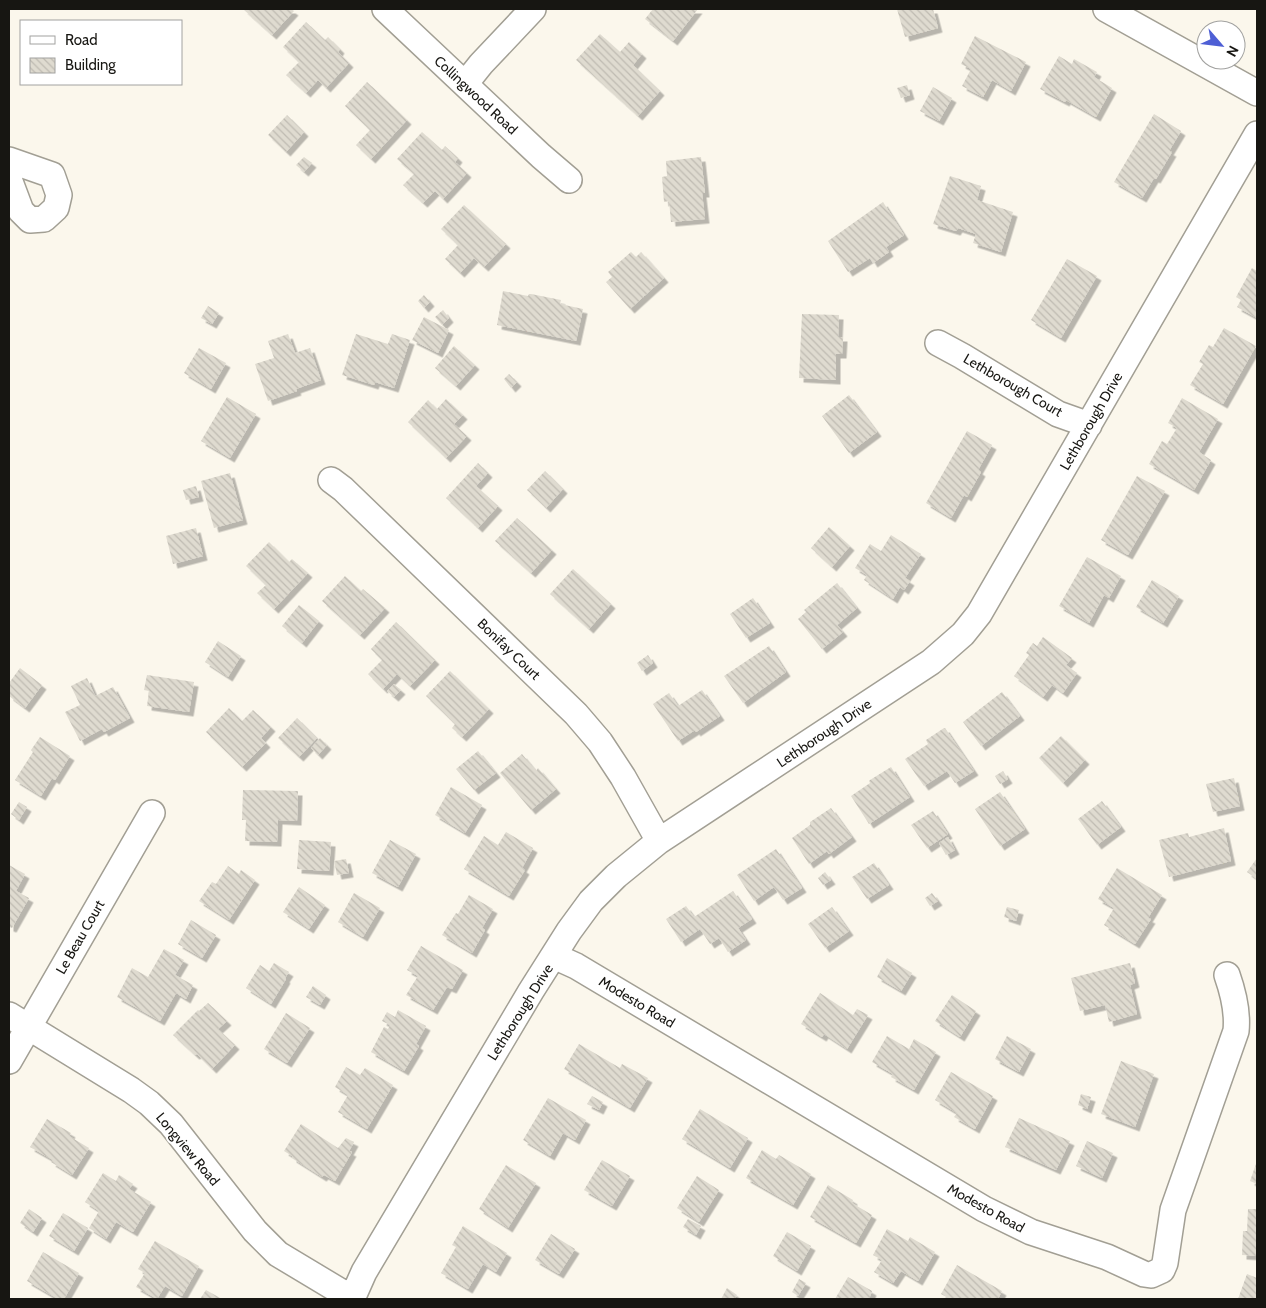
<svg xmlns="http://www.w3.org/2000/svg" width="1266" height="1308" font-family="Cabin,sans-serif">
	<defs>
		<pattern id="building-back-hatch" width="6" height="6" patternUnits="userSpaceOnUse" patternTransform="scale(1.25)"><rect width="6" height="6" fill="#dfdbd0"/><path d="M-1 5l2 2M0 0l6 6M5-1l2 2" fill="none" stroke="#bfbbb2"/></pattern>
		<filter id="shadow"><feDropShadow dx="4.5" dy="4.5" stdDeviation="0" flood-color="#0004"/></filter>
	</defs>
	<rect width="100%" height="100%" fill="#fbf7ec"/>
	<path fill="url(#building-back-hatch)" filter="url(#shadow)" d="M243,9H291L294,11L272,35Z
		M653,9H698L673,41L645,19Z
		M897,9H933L938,28L905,37Z
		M306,22L325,40L328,37L340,49L338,52L349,63L326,88L318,80L306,93L286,75L299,62L283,47Z
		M600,34L620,52L629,42L642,54L633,65L660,91L638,116L576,60Z
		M975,36L1026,62L1011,91L992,80L983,97L962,86L971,69L961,64Z
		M1059,56L1072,64L1074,59L1097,72L1094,77L1112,88L1096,117L1066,100L1065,102L1040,89Z
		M367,82L407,120L371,159L356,145L370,130L345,106Z
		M907,85L910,95L901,98L897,88Z
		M933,87L952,98L939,121L920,111Z
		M1154,114L1181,131L1169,151L1172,152L1156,179L1154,178L1142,198L1114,182Z
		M287,115L304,132L286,152L268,135Z
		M422,132L442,150L445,146L458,158L455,162L467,173L443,199L435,191L423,203L403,185L414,174L397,159Z
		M304,157L312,163L304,172L296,165Z
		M701,157L705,193H702L705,219L671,222L669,201L664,202L662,177L667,176L666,161Z
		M950,176L981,186L977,200L1013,212L1001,252L973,243L976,234L958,228L956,231L933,224Z
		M883,202L904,235L886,247L889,252L873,263L870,258L848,272L828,241Z
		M464,205L506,244L484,267L474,258L460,273L445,259L458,245L441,229Z
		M631,252L636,257L641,252L664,278L630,309L606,282L612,277L608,272Z
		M1067,259L1097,276L1061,338L1031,320Z
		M1252,268L1257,271V318L1237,307L1241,300L1236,297Z
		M503,291L528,296L529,294H531L561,300L560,304L583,309L576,341L497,325Z
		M424,295L430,302L424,308L418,301Z
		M208,306L219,313L212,324L201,318Z
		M443,310L449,318L442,325L435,317Z
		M802,314L839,315L838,337H843L842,354H836V380L799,378Z
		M424,317L449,330L438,353L412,340Z
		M1224,328L1256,346L1223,404L1190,385L1203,364L1199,362L1209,345L1213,347Z
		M288,334L295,353L310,348L321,380L296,389L297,391L268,401L255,364L274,358L268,341Z
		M356,334L388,344L392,334L410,340L394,388L375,382L374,385L342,375Z
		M454,346L475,365L456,386L435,368Z
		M199,348L226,363L211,389L184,373Z
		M509,374L517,382L511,388L504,379Z
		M849,395L877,432L849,453L822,416Z
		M227,397L256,414L230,458L201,441Z
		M1182,398L1218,419L1199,452L1211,460L1194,490L1149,464L1162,441L1167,444L1177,428L1168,423Z
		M446,399L463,415L454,424L467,436L446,458L408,422L428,400L437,409Z
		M967,431L992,445L978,470L981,472L967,497L964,495L951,518L926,503Z
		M478,463L488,473L476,486L498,506L478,528L446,498Z
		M545,471L563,489L546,508L527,490Z
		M230,473L243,520L214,528L201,481Z
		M1137,476L1165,491L1128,555L1101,540Z
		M196,486L199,497L186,500L183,490Z
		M517,518L552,550L531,573L495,541Z
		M829,527L850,546L832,567L811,548Z
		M196,528L203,556L173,564L166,536Z
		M891,535L921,554L905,578L910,581L904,590L900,587L893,599L864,580L867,575L855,568L870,544L881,551Z
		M269,542L289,562L292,559L308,573L274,609L257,593L266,585L246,566Z
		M1087,557L1121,576L1109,598L1104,595L1089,623L1059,606Z
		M573,569L611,604L589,629L550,594Z
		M345,576L361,591L363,589L385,608L360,635L322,601Z
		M1152,580L1179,596L1163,623L1136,607Z
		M837,583L857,608L837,625L843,632L822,649L798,619L806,612L804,610Z
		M753,598L770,623L746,638L730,614Z
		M299,605L319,621L302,643L282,626Z
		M396,622L435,660L410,686L397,674L383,689L368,674L382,660L371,649Z
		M1043,637L1072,658L1066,665L1077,673L1063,693L1052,685L1043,697L1014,676L1029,655L1026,653L1030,647L1033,643L1037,646Z
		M218,641L241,656L228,677L205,662Z
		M769,646L786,672L743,703L724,676Z
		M648,655L653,663L642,671L637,663Z
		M20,668L42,685L25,708L9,696V683Z
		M450,671L489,709L462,737L452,728L455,724L426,696Z
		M147,675L194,682L189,712L147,706L149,691L144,690Z
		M87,678L95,696L113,687L130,718L104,732L102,729L80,741L65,712L80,705L71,686Z
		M394,684L401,690L394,697L387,691Z
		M702,690L720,716L696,732L695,730L678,741L653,704L669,693L678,706Z
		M1002,692L1020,716L981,746L963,722Z
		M229,708L242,721L253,710L271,727L261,738L266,743L242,767L206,732Z
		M297,718L317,738L299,757L278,738Z
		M944,728H945L974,771L955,783L947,771L924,786L905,759L928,744L926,740Z
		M1061,736L1085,760L1063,783L1039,758Z
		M40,737L70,756L55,780L52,778L41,796L15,780L33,752L31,750Z
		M320,738L327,745L318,755L311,748Z
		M478,751L496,773L474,790L456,769Z
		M522,754L536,771L538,768L556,789L531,810L500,773Z
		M891,767L910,797L869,824L851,796L870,783L869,781L870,780Z
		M1003,771L1008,779L1000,784L995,776Z
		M1234,778L1240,806L1213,812L1206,784Z
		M451,787L482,805L465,833L435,815Z
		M243,790L298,791L297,821L278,820L277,842L245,841L246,820H242Z
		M1000,792L1025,829L1000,846L975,809Z
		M1102,801L1121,827L1097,845L1078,819Z
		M19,802L27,807L19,820L11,814Z
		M831,808L852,837L829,854L827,851L809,864L792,838L810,825V822Z
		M933,811L948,834L927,848L911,825Z
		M1224,828L1231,861L1169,877L1159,840L1188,833L1189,837Z
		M506,832L533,848L522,868L525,870L509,896L464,869L484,836L498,845Z
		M948,837L955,850L946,855L939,843Z
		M299,840L331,842L329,871L297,869Z
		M390,840L416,854L398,887L372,873Z
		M776,849L802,888L783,900L774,887L754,901L737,875Z
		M1257,858V879L1247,872Z
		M346,859L349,873L337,875L334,861Z
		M874,863L889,885L867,899L852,877Z
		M9,865L25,874L16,891L29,898L12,928L9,927Z
		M228,866L239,874L241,870L255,880L229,920L199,901L212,882L216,884Z
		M1117,868L1162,895L1148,918L1151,919L1135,944L1104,925L1114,908L1098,899Z
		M825,872L831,880L823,885L818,878Z
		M299,887L325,905L309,929L283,912Z
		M733,891L752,919L738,928L746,940L728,952L719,938L710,944L700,929L681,942L666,919L686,906L694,917Z
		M354,893L380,908L363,937L338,922Z
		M932,893L938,901L930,906L925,898Z
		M469,895L493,909L482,928L485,930L472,953L442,935L456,913L458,914Z
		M832,907L849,931L825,948L808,924Z
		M1007,907L1019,910L1016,921L1004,917Z
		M191,920L216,935L202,958L178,944Z
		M421,946L463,970L452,989L447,987L433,1010L406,995L418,976L407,970Z
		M164,949L184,960L175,975L193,985L186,999L176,993L160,1021L117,997L132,968L148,977Z
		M887,958L912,973L901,991L877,977Z
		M274,963L289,972L285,978L286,979L271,1004L246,988L260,965L269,971Z
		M1130,963L1135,983L1130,985L1137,1014L1109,1022L1105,1005L1080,1011L1071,978Z
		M313,986L326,995L320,1005L306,997Z
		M820,993L853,1015L857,1009L868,1015L847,1049L824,1034L822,1037L801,1024Z
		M952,995L976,1011L960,1037L935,1021Z
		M208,1003L227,1021L218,1029L235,1045L212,1069L197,1054L195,1055L173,1035L198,1010L199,1011Z
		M398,1010L426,1026L416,1044L419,1046L404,1071L371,1052L384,1027L388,1029L390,1025L382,1021L387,1012L395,1017Z
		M286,1013L310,1028L287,1063L264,1049Z
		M887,1036L909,1049L914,1039L936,1052L914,1090L891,1077L893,1074L872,1062Z
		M1007,1036L1031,1049L1019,1072L995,1059Z
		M579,1044L620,1068L622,1064L648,1078L630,1108L564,1069Z
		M1121,1061L1154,1074L1135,1127L1101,1114Z
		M346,1067L360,1075L365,1068L393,1085L367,1129L338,1112L348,1095L335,1087Z
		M951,1072L993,1096L975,1129L954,1117L957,1113L935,1100Z
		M1081,1094L1091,1097L1087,1109L1078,1105Z
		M592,1096L603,1102L599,1110L587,1104Z
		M548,1098L586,1120L575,1140L563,1133L550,1156L523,1140Z
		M700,1109L748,1138L730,1168L682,1139Z
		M1019,1118L1070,1141L1056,1170L1005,1147Z
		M47,1119L71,1133L69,1136L89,1148L72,1175L51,1162L53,1160L30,1147Z
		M301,1124L338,1148L346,1138L354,1142L349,1151L352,1152L335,1181L324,1175L322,1177L292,1158V1156L284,1151Z
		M1087,1141L1113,1153L1102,1178L1076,1166Z
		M762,1150L776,1159L779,1155L811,1174L793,1205L746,1178Z
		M602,1160L630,1176L612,1206L584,1190Z
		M1257,1161V1184L1250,1181Z
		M506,1165L536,1183L508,1228L479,1209Z
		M103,1173L116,1181L119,1175L121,1176L133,1184L129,1189L151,1202L133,1232L116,1222L106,1239L89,1228L99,1211L85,1202Z
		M697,1176L719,1190L699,1222L677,1208Z
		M828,1185L853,1200L852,1203L872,1215L856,1243L810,1217Z
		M29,1209L42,1218L33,1232L20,1223Z
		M1248,1209H1257V1256L1242,1255L1243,1231H1247Z
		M63,1213L88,1228L74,1251L49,1236Z
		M688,1219L701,1226L696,1235L683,1227Z
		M463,1226L507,1253L496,1272L483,1264L468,1289L441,1273L456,1247L452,1245Z
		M887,1229L908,1241L910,1237L935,1252L918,1281L901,1271L893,1283L874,1272L882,1260L873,1255Z
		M787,1232L811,1246L797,1271L773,1256Z
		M551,1234L575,1249L559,1274L535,1260Z
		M155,1241L199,1266L182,1296L165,1286L157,1299L136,1287L145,1273L138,1269Z
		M43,1252L79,1273L64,1299H58L27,1281Z
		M957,1265L1002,1291L998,1299H950L941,1294Z
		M1247,1274L1257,1278V1299H1238Z
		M848,1277L872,1291L869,1299H835Z
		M799,1279L806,1283L798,1296L792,1292Z
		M727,1288L737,1295L735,1299H721Z
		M206,1290L222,1299H200Z"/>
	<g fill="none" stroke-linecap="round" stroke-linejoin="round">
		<defs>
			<path id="street" d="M385,9L541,156L569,180
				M1106,9L1257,93
				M465,84L481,64L533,9
				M9,160L52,175L59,195L56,208L44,219L30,220L21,211L9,179
				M938,343L962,356L1058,414L1089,425
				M331,480L343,489L576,714L600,742L623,777L659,841
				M554,956L576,966L984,1209L1031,1232L1107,1257L1144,1274L1151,1275L1162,1270L1165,1263L1173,1210L1236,1031C1238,1012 1233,992 1227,975
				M9,1015L131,1090L149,1103L171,1124L255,1231L278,1254L353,1299
				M9,1061L152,813
				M352,1299L364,1272L531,991L569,931L591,901L616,876L659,841L931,662L963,634L979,614L1257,134"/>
		</defs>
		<use href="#street" stroke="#a29f94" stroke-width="28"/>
		<use href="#street" stroke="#fff" stroke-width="25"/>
	</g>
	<g text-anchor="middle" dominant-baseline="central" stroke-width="4" stroke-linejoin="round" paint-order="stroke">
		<g font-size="14" fill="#171612" stroke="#fff">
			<text transform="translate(476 95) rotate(43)">Collingwood Road</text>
			<text transform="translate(1013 385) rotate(30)">Lethborough Court</text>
			<text transform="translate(1091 421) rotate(-60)">Lethborough Drive</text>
			<text transform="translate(509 649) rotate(44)">Bonifay Court</text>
			<text transform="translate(824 733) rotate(-34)">Lethborough Drive</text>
			<text transform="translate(80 937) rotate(-60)">Le Beau Court</text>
			<text transform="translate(637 1002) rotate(31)">Modesto Road</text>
			<text transform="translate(520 1012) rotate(-58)">Lethborough Drive</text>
			<text transform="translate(188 1149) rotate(50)">Longview Road</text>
			<text transform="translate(986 1208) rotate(29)">Modesto Road</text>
		</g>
	</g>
	<rect width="1266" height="1308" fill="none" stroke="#171612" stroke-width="20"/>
	<rect x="20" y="20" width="162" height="65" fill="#ffffff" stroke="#a2a2a0"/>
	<rect x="30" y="36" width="25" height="8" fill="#ffffff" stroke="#a2a2a0"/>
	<text x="65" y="45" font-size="15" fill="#171612">Road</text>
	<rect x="30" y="58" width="25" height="15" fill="url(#building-back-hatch)" stroke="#a2a2a0"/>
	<text x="65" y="70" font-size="15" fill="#171612">Building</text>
	<g transform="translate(1221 45) rotate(118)"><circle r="24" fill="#ffffff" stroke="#a2a2a0"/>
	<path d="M0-4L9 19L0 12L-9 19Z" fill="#4e5fd5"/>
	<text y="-8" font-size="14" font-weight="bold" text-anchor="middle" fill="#171612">N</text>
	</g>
</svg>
